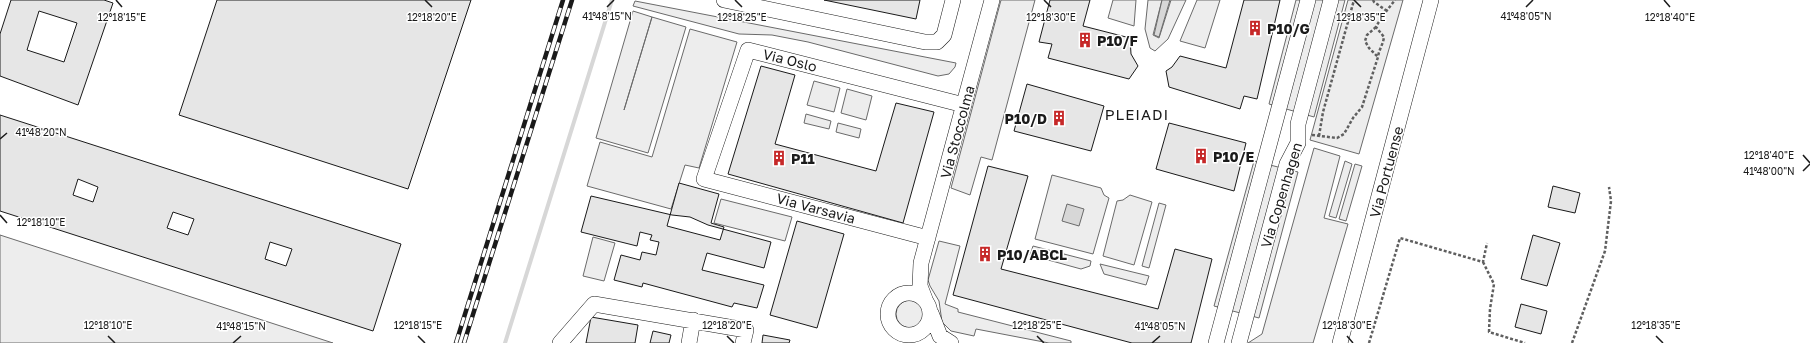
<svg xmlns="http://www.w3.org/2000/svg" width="1810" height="343" font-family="'Golos Text',sans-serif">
	<rect width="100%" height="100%" fill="#fff"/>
	<path fill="#ededed" stroke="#6a6a6a" d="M1001,0H1035L992,160L981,157L970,195L951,188Z
		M1113,0H1136L1134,26L1108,18Z
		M1148,0H1162L1153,35L1159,38L1171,0H1186L1168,39L1155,51L1150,48L1145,29Z
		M1197,0H1220L1205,48L1180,41Z
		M1296,0H1345L1314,117L1269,104Z
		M1348,0H1403L1359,154L1310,140Z
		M635,1L956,63L955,67L949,74L938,76L808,42L772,35L739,34L633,6Z
		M633,11L652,17L624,110L652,17L686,27L648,153L596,138Z
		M690,29L737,42L699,168L685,165L671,209L587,186L600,142L652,157Z
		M814,81L840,88L834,112L807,105Z
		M847,89L872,96L866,120L841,113Z
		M806,114L831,121L829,129L804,123Z
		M838,123L861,129L859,138L836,132Z
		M1314,148L1340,156L1324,218L1348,224L1313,343H1248L1262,334Z
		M1254,161L1298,172L1259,318L1214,306Z
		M1345,161L1352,164L1336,218L1329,216Z
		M1355,164L1362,166L1346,221L1339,219Z
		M1052,175L1101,188L1104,195L1109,198L1093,254L1035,239Z
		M1130,195L1152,202L1134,265L1103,256L1117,201L1123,200Z
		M721,199L792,217L785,241L714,223Z
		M1159,203L1166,205L1149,268L1142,266Z
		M0,235L333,343H0Z
		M593,237L615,243L604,281L583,276Z
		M939,241L960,246L945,304L958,309V312L1071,341V343H1049L976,329L974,336L951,331L942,322L939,301L930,286L928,280Z
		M1033,246L1091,261L1090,266L1081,269L1030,255Z
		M1100,264L1149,276L1146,285L1104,274Z
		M896 314a14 14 0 1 1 28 0a14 14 0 1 1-28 0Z"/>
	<path fill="#d7d7d7" stroke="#6a6a6a" d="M1162,0H1170L1159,37L1154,35Z
		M1067,204L1084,209L1079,226L1062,221Z"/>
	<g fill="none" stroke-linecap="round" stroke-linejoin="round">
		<path stroke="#d7d7d7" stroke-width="4" d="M505,343L612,0"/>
	</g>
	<path fill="#e6e6e6" stroke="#1a1a1a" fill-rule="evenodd" d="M11,0H104L113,3L78,105L0,76V34ZM39,11L77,23L64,62L27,50Z
		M217,0H471L408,189L179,115Z
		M824,0H920L916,19Z
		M1050,0H1090L1083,26L1130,38L1131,54L1138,66L1129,79L1048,58L1052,44L1039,42Z
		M1244,0H1280L1257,99L1244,96L1240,109L1169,87L1166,71L1172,67L1180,56L1226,68Z
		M761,66L795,75L775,144L876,171L896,103L934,112L903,223L728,174Z
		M1027,84L1104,106L1091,151L1014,131Z
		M0,115L401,244L373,331L0,211ZM78,179L98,187L93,202L73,195ZM173,212L194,219L188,235L167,228ZM270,242L292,249L286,266L265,259Z
		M1169,123L1246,143L1234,191L1156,169Z
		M988,166L1028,176L1001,269L1158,309L1175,249L1212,259L1191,343H1132L953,295Z
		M679,183L719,194L711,223L724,227L720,240L667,226Z
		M1553,186L1580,193L1575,213L1548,207Z
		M591,196L672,215L690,217L708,225L771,242L764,268L707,253L702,270L764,285L757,308L734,303L732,307L643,283L642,287L614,280L621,255L640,260L642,252L656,255L659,242L650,240L652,235L640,232L637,246L581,232Z
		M797,221L844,234L817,328L770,315Z
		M1533,235L1560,243L1547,286L1521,279Z
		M1521,304L1547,311L1541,334L1515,327Z
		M591,317L638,325L635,343H586Z
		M653,331L671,335L669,343H650Z
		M763,335L790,340L789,343H762Z"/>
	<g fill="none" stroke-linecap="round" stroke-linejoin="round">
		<defs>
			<path id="minor" d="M724,0L925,42H937L944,35L953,0
				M928,238L704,179L748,50L964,105
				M888 314a21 21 0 1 1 42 0a21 21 0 1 1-42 0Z
				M925,299L920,286L921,263L992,0
				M931,313L940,336L951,343
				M560,343L594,304L746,330L743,343
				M689,343L693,320
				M1216,343L1308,0
				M1239,343L1287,164L1298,143V124L1331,0
				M1340,343L1431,0"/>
		</defs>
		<use href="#minor" stroke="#1a1a1a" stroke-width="16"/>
		<path stroke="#5f5f5f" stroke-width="2.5" stroke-dasharray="3 2" stroke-linecap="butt" d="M1373,0L1374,2L1387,11
			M1376,27L1367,35L1365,41L1369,48L1378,57
			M1312,135L1337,138L1344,134L1353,118L1362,107L1378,57C1379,49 1383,45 1384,37L1376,27L1381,18L1395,0
			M1319,136L1323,112L1354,0
			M1483,262L1494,284L1490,309L1489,332L1525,343
			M1369,343L1400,238L1483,262L1487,243
			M1572,343L1605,251L1611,201L1609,187"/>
		<use href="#minor" stroke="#fff" stroke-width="15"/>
		<defs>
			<path id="rail" d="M456,343L563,0
				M464,343L572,0"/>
		</defs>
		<use href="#rail" stroke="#1a1a1a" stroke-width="4.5"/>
		<use href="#rail" stroke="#fff" stroke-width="3" stroke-dasharray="9" stroke-linecap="butt"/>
	</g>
	<path fill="none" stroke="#1a1a1a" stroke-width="1.5" d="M116,0L122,7M425,0L432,7M735,0L742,7M1044,0L1051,7M1354,0L1361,7M1664,0L1670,7M607,7L614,0M1526,7L1533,0M0,139L7,133M1803,155L1810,163M1803,171L1810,164M0,215L7,223M108,336L115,343M418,336L425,343M727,336L734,343M1037,336L1044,343M1347,336L1353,343M1656,336L1663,343M233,343L241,336M1152,343L1160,336"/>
	<defs>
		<symbol id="building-bare" viewBox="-9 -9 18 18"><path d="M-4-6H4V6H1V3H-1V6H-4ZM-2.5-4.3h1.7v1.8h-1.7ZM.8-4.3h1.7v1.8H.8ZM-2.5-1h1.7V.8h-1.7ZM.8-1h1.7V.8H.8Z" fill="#c62828" stroke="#fff" stroke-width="2.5" paint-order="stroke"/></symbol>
	</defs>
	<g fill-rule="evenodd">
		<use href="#building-bare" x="1244" y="17" width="22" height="22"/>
		<use href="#building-bare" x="1074" y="29" width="22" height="22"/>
		<use href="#building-bare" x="1048" y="107" width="22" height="22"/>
		<use href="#building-bare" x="1190" y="145" width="22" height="22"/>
		<use href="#building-bare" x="768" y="147" width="22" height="22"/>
		<use href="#building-bare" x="974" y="243" width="22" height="22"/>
	</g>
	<g text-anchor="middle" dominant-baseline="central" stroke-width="3" stroke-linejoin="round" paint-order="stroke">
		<g font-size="14" font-weight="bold" fill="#1a1a1a" stroke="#fff" text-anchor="start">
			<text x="1267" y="28">P10/G</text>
			<text x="1097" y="40">P10/F</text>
			<text x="1047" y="118" text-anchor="end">P10/D</text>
			<text x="1213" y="156">P10/E</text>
			<text x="791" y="158">P11</text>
			<text x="997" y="254">P10/ABCL</text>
		</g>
		<g font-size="14" fill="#1a1a1a" stroke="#fff">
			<text transform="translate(790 60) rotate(14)">Via Oslo</text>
			<text transform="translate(957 132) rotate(-75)">Via Stoccolma</text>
			<text transform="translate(1386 172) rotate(-75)">Via Portuense</text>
			<text transform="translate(1281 195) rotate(-73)">Via Copenhagen</text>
			<text transform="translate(816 208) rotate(15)">Via Varsavia</text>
		</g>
		<g font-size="15" letter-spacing="1" fill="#1a1a1a" stroke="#fff">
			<text x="1137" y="114">PLEIADI</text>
		</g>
	</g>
	<g font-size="10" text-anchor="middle" fill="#1a1a1a" stroke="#fff" stroke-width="3" stroke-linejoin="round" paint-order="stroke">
		<text x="607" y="20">41°48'15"N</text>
		<text x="1526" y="20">41°48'05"N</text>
		<text x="122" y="21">12°18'15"E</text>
		<text x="432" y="21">12°18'20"E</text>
		<text x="742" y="21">12°18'25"E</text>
		<text x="1361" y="21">12°18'35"E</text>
		<text x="1670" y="21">12°18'40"E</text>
		<text x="1051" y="21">12°18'30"E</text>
		<text x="41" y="136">41°48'20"N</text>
		<text x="1769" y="159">12°18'40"E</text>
		<text x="1769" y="175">41°48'00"N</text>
		<text x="41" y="226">12°18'10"E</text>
		<text x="108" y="329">12°18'10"E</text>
		<text x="418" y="329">12°18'15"E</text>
		<text x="727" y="329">12°18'20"E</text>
		<text x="1037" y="329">12°18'25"E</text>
		<text x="1347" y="329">12°18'30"E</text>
		<text x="1656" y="329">12°18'35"E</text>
		<text x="241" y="330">41°48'15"N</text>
		<text x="1160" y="330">41°48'05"N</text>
	</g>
</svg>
